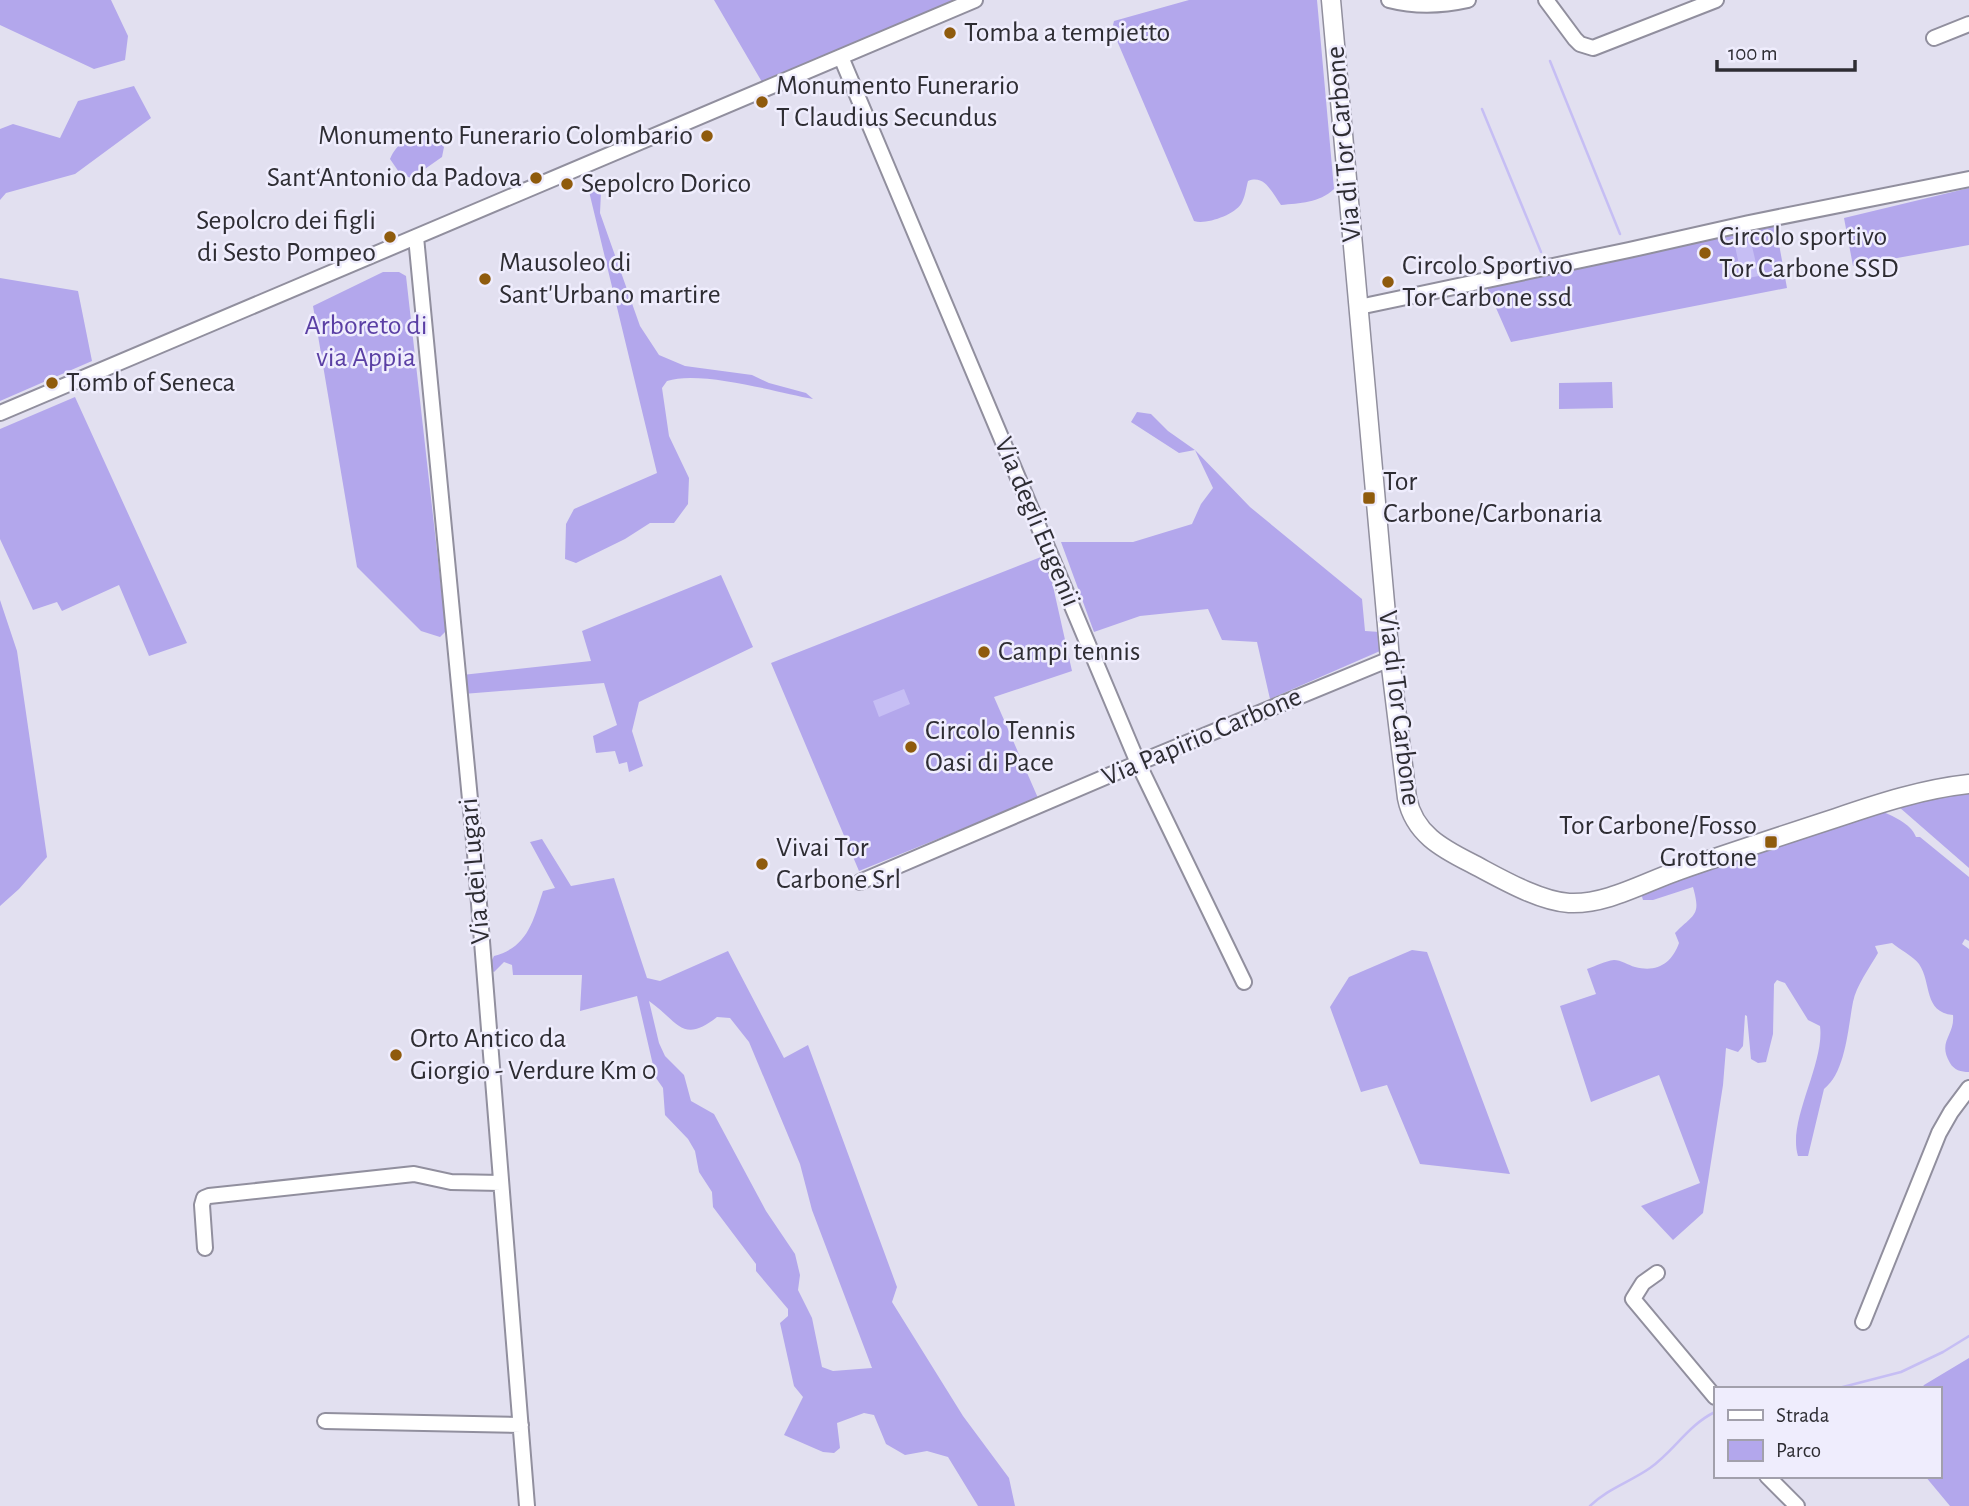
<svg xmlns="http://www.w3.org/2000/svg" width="1969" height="1506" font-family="'Alegreya Sans',sans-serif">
	<rect width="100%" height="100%" fill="#e2e0f0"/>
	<path fill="#b3a7ec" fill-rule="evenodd" d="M0,0H111L128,36L125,60L94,69L0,25Z
		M714,0H952L954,3L762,82Z
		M1189,0H1317L1334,189C1319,203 1300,203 1281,205C1272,193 1265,174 1248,181C1246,188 1245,198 1241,204C1234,215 1206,225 1194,221L1112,29L1114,21Z
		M134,86L151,118L75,174L6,193L0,200V129L13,124L60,138L78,101Z
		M423,134L437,140L444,147L442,157L412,178L401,175L390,159C397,143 407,139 423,134Z
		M586,179L601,192L600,213L640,326L659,355L685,366L752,375L769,383L806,393L813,399C776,392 700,370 667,381L662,388L669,436L689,478L688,504L674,523H650L625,539L576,563L565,559L566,524L574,509L657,473Z
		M1969,188V245L1853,266L1844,218Z
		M1775,222L1787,288L1511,342L1485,283Z
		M383,272H399L406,276L446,631L440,637L421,631L357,567L313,306Z
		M0,278L78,291L92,361L0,401Z
		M1612,382L1613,408L1559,409V383Z
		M75,397L187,643L149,656L119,585L62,611L57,602L33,610L0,539V429Z
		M1137,412L1151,414L1168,431L1195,450L1250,507L1362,599L1365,631L1380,632V651L1270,699L1257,642L1222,640L1208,609L1140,616L1094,632L1061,542H1133L1192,524L1201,504L1213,488L1195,450L1179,453L1131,422Z
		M1046,555L1072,671L994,697L1038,798L859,871L771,663Z
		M721,575L753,647L639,702L632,731L643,766L629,772L627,762L619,764L615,751L596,753L593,736L617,725L604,683L463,694L462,675L591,661L582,631Z
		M0,600L17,651L47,857L19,889L0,906Z
		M1969,790V868L1899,807L1905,802Z
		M1879,810C1892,816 1911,823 1916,837H1920L1969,877V941L1965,939L1962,944L1969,949V1072C1961,1072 1954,1070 1950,1063C1937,1041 1955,1036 1953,1015C1923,1012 1932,983 1919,964C1913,956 1899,949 1892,943L1875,946L1878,953C1870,967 1856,986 1853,1002C1848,1027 1846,1072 1824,1089L1808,1156H1798C1787,1121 1825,1064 1820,1026L1808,1020L1785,983L1777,980L1774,984L1773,1034L1766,1062L1758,1063L1751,1059L1747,1016L1745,1015L1743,1046L1738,1052L1726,1048L1723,1085L1703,1213L1673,1240L1641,1206L1700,1183L1659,1075L1591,1102L1560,1006L1596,994L1587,969C1596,966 1605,961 1614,960C1621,960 1628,965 1635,967C1657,973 1672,963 1679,943L1675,933C1695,913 1701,916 1693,887L1653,900H1643L1640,890Z
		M542,839L571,886L614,878L647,978L660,981L728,951L784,1058L808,1045L897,1287L892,1302L963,1416L1009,1478L1015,1506H978L948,1457L927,1451L905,1455L886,1444L874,1415L864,1413L837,1423L840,1448L834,1453L823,1452L784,1435L803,1397L794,1386L780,1323L788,1316V1309L756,1271V1264L713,1207L712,1192L699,1172L695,1151L688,1139L665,1115L663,1088L656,1078L637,996L580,1011L582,975H513L512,965L504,962L494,972L488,968L494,956C528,947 533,921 543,891L555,888L530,842ZM649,1001C678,1021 682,1045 717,1017L730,1018L749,1042L800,1164L812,1210L872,1368L833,1371L822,1367L812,1318L798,1290L800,1275L795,1254L766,1211L714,1114L691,1101L684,1075L665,1056L659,1043Z
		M1412,950L1427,952L1510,1174L1420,1164L1387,1085L1361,1092L1330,1007L1349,977Z
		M1969,1358V1506H1950L1925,1476H1939V1389H1921L1924,1385Z"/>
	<path fill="#c6bef4" d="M1751,242L1759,276L1742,279L1735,246Z
		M904,689L910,704L879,717L873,701Z"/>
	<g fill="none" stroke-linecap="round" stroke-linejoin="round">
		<path stroke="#c6bef4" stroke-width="2.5" d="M1550,61L1620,234
			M1482,109L1541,252
			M1835,1389L1901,1372L1943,1352L1969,1336
			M1590,1506C1607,1489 1630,1482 1650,1468C1674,1451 1688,1425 1715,1412"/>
		<defs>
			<path id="minor" d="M1389,0C1416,7 1441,6 1468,0
				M1546,0L1575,39L1580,44L1593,48L1716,0
				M1934,38L1969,24
				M841,57L1138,763L1244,982
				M416,237L474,841L527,1506
				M1359,307L1629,250L1749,223L1969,179
				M0,413L975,0
				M860,882L1138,763L1390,659
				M205,1248L202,1205L204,1198L209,1196L414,1174L451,1182L501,1183
				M1657,1273L1643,1283L1633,1299L1715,1397
				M1863,1322L1939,1133L1951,1112L1969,1088
				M325,1421L521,1425
				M1767,1476L1797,1506"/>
			<path id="major" d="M1331,0L1390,659L1407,798C1414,833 1441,848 1471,863C1498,877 1538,901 1569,903C1606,905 1645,882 1680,870C1732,852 1784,835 1836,818C1880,803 1923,789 1969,784"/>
		</defs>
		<use href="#minor" stroke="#918f9e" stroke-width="18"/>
		<use href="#major" stroke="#918f9e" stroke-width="21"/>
		<use href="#minor" stroke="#fff" stroke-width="14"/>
		<use href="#major" stroke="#fff" stroke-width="18"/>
	</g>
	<g fill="#8f5b0d" stroke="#efedfd" stroke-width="2.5">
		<circle cx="950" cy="33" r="7"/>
		<circle cx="762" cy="102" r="7"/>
		<circle cx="707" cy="136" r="7"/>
		<circle cx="536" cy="178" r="7"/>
		<circle cx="567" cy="184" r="7"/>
		<circle cx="390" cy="237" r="7"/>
		<circle cx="1705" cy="253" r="7"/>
		<circle cx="485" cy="279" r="7"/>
		<circle cx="1388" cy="282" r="7"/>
		<circle cx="52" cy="383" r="7"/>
		<rect x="1362" y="491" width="14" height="14" rx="3.5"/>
		<circle cx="984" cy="652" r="7"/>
		<circle cx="911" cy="747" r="7"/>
		<rect x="1764" y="835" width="14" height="14" rx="3.5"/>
		<circle cx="762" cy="864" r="7"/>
		<circle cx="396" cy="1055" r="7"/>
	</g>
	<g text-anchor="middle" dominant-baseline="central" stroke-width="5" stroke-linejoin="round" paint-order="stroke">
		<g font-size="28" fill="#2e2d33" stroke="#efedfd" text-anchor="start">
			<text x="964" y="33">Tomba a tempietto</text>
			<text x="776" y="86">Monumento Funerario<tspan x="776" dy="32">T Claudius Secundus</tspan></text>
			<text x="693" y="136" text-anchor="end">Monumento Funerario Colombario</text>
			<text x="522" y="178" text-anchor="end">Sant‘Antonio da Padova</text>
			<text x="581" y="184">Sepolcro Dorico</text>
			<text x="376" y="221" text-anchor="end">Sepolcro dei figli<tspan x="376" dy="32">di Sesto Pompeo</tspan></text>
			<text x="1719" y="237">Circolo sportivo<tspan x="1719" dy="32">Tor Carbone SSD</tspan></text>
			<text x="499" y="263">Mausoleo di<tspan x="499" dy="32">Sant'Urbano martire</tspan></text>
			<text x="1402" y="266">Circolo Sportivo<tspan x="1402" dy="32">Tor Carbone ssd</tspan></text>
			<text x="66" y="383">Tomb of Seneca</text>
			<text x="1383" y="482">Tor<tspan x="1383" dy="32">Carbone/Carbonaria</tspan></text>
			<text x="998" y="652">Campi tennis</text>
			<text x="925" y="731">Circolo Tennis<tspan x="925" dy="32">Oasi di Pace</tspan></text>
			<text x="1757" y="826" text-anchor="end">Tor Carbone/Fosso<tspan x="1757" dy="32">Grottone</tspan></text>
			<text x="776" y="848">Vivai Tor<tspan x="776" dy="32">Carbone Srl</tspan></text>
			<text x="410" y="1039">Orto Antico da<tspan x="410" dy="32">Giorgio - Verdure Km 0</tspan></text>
		</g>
		<g font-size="28" fill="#2e2d33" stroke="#efedfd">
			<text transform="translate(1344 144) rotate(-95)">Via di Tor Carbone</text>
			<text transform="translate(1037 522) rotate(67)">Via degli Eugenii</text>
			<text transform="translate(1399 708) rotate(83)">Via di Tor Carbone</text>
			<text transform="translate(1202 737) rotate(-23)">Via Papirio Carbone</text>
			<text transform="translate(475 871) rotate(-95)">Via dei Lugari</text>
		</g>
		<g font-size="28" fill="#5a3fa4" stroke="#efedfd">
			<text x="366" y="326">Arboreto di<tspan x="366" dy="32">via Appia</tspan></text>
		</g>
	</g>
	<rect x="1714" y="1387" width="228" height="91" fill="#efedfd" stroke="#a2a0ac" stroke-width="2"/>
	<rect x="1728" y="1410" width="35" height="10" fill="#ffffff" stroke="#a2a0ac" stroke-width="2"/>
	<text x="1776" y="1422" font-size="21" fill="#2e2d33">Strada</text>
	<rect x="1728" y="1440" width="35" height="21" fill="#b3a7ec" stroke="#a2a0ac" stroke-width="2"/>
	<text x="1776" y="1457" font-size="21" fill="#2e2d33">Parco</text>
	<path d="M1717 60v10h138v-10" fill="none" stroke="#2e2d33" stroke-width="3.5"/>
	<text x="1728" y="60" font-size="21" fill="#2e2d33" stroke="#efedfd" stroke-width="5" paint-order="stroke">100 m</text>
</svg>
